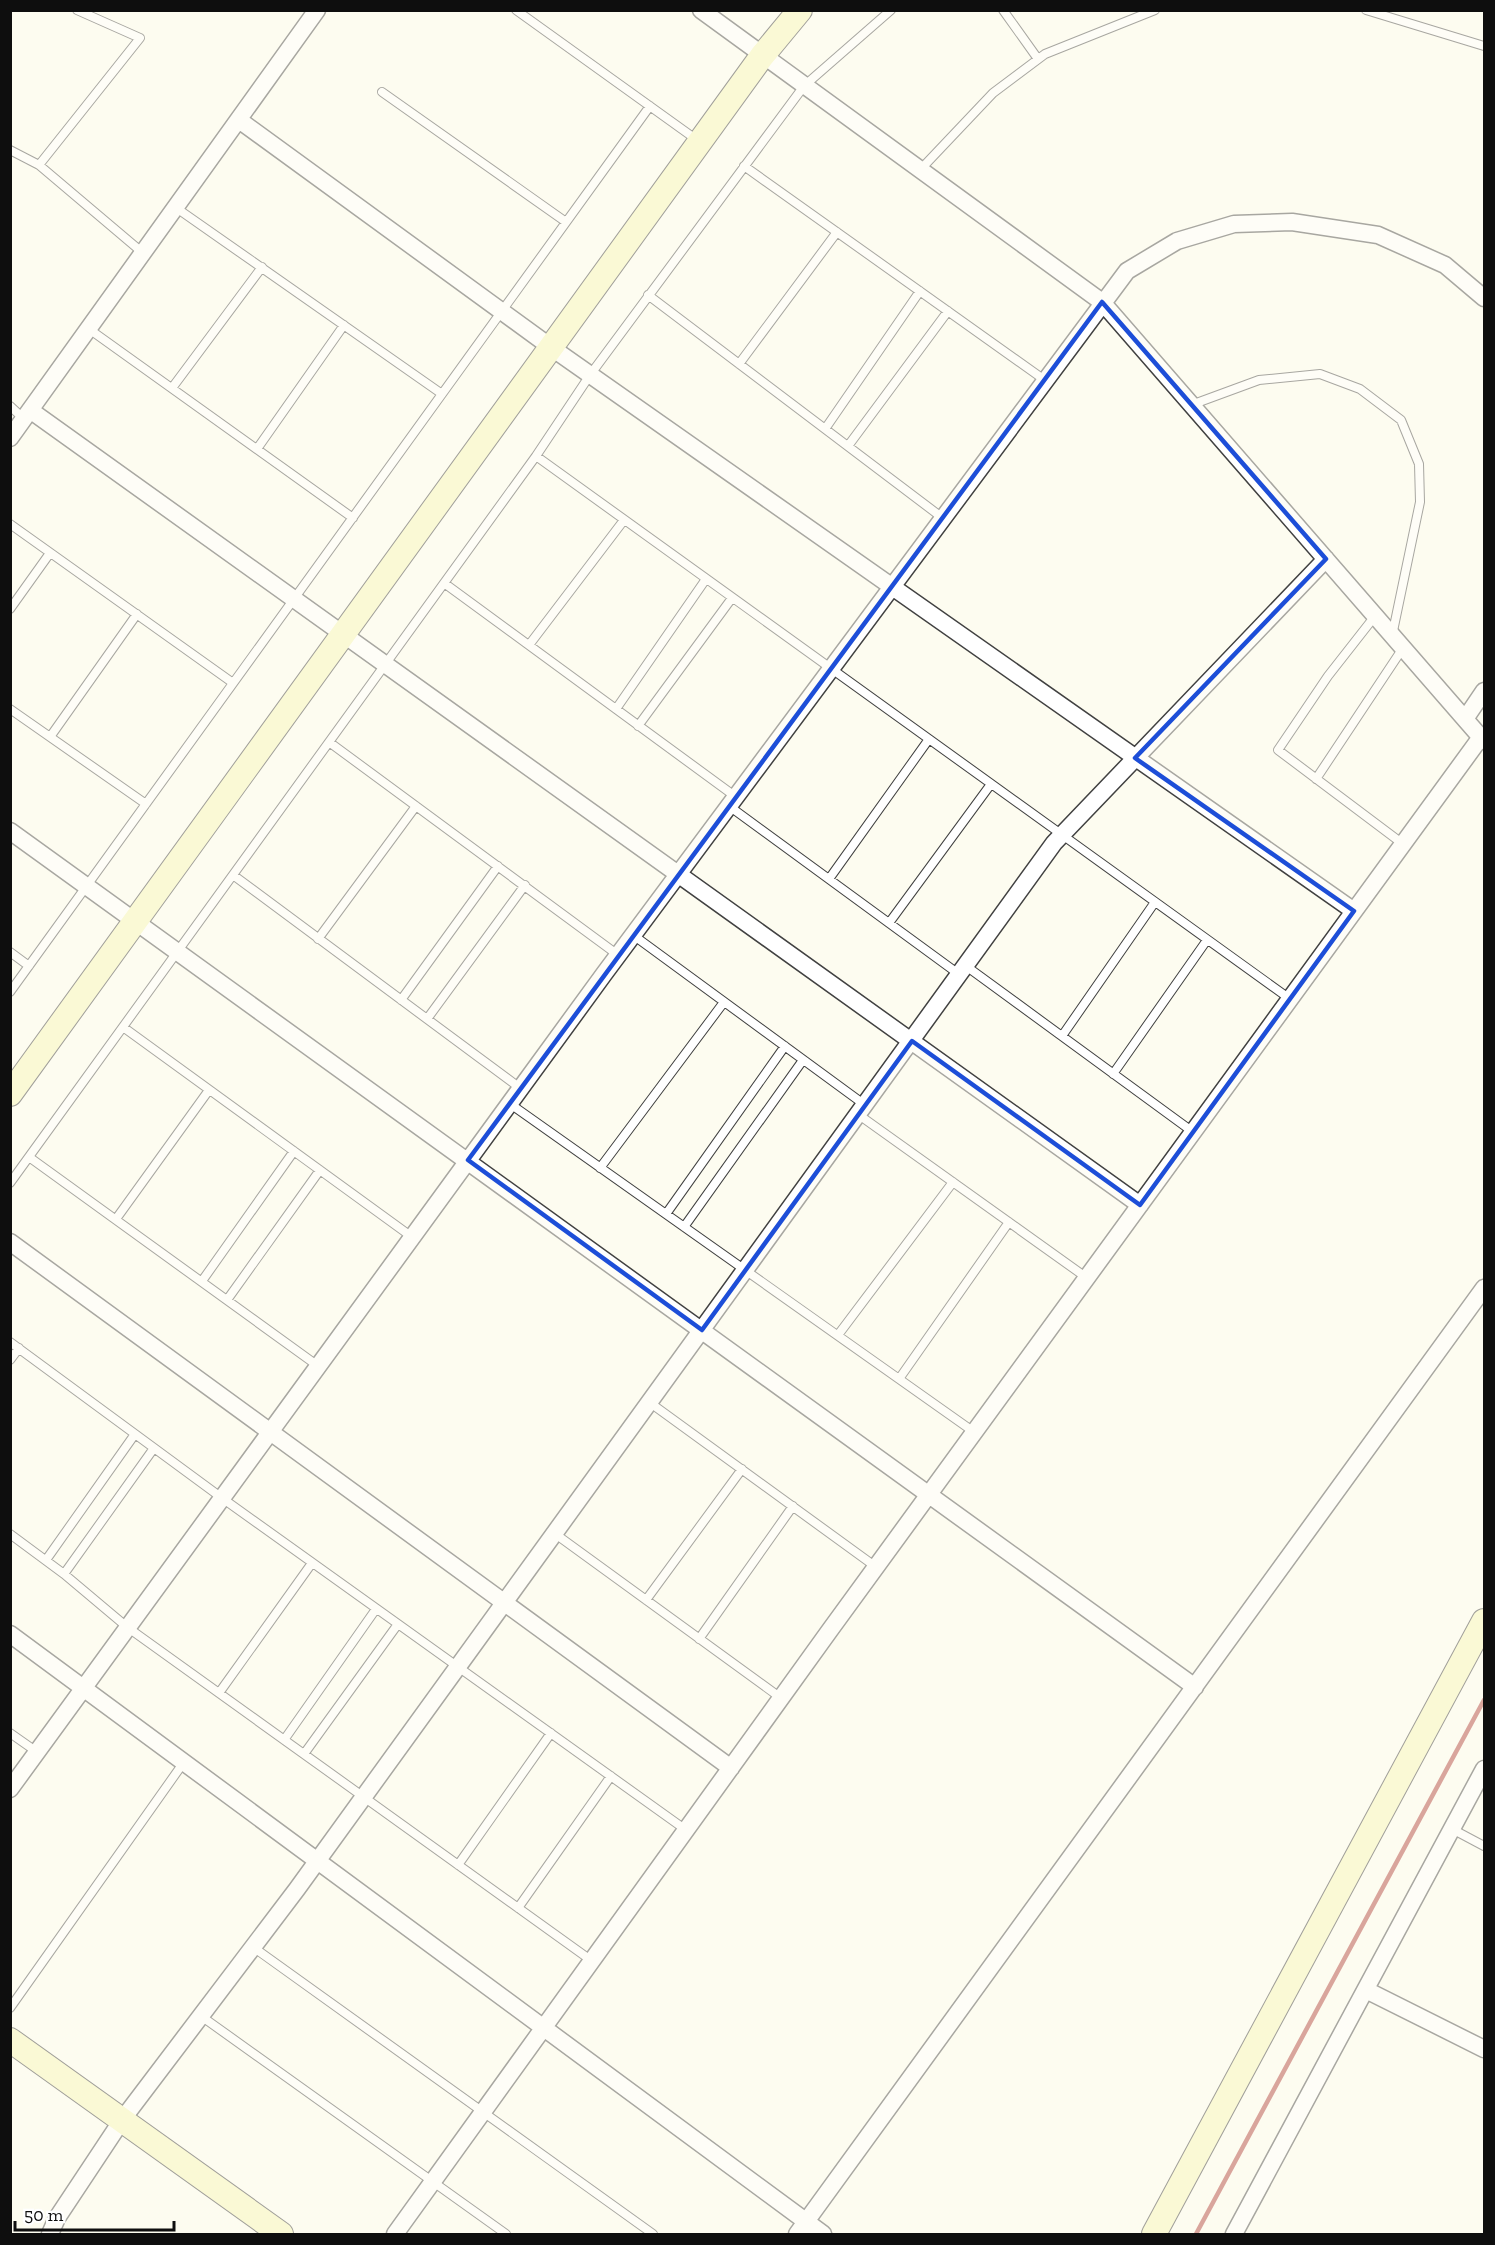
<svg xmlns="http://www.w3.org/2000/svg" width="1495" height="2245" font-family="'Zilla Slab',serif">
	<rect width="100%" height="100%" fill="#fdfcf0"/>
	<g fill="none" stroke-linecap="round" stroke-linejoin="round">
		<defs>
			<path id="lane" d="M516,10L697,140
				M1003,10L1038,59
				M1366,10L1484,46
				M382,92L566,222
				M10,150L39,165L143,253
				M39,165L140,38L77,10
				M744,166L1046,381
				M920,170L993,93L1045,54L1155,10
				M175,207L442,394
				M648,295L944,519
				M89,329L353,518
				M739,364L837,232
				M172,388L262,267
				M1191,405L1259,380L1320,374L1360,389L1401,420L1419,464L1420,502L1392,636
				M10,406L24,419
				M825,429L920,291
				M848,446L948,311
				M257,449L344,325
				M536,456L1290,999
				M10,524L233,683
				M444,583L736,797
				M10,609L50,553
				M1375,616L1328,676L1278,750L1403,844
				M529,645L624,520
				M10,709L146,804
				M616,709L706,579
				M638,726L732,598
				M50,737L137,614
				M329,742L618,955
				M1316,779L1403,648
				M729,806L960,975
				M233,875L520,1088
				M829,879L929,739
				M889,923L991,784
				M633,935L865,1105
				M318,939L416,806
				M10,952L29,966
				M966,966L1193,1132
				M10,992L650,106
				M401,1000L498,866
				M427,1019L525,885
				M123,1027L412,1237
				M1062,1036L1155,902
				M1113,1074L1207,940
				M509,1103L974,1432
				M859,1115L1087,1278
				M29,1157L318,1366
				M600,1168L724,1002
				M10,1183L536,456L590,375L804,86L891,10
				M666,1214L785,1046
				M116,1219L209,1090
				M684,1227L803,1060
				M202,1281L294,1151
				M227,1300L320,1170
				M838,1335L953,1182
				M10,1342L222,1498L686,1830
				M10,1360L19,1348
				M899,1379L1009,1222
				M649,1402L876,1567
				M554,1533L781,1698
				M10,1534L64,1574L127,1627L592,1961
				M46,1560L135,1434
				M64,1574L154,1448
				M646,1600L742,1469
				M699,1639L793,1506
				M219,1693L312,1563
				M10,1733L37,1752
				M284,1740L376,1609
				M304,1754L398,1624
				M1452,1829L1484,1846
				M458,1865L551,1733
				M518,1908L611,1776
				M253,1947L653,2234
				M10,2008L184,1762
				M201,2016L506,2234"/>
			<path id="street" d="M701,10L1102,302L1484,741
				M239,120L552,348L1354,911
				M30,410L1140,1205
				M10,438L317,10
				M1465,719L1484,691
				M10,831L1195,1687
				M10,1242L731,1768
				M10,1634L823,2234
				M10,1789L604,974L1127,271L1177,241L1234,224L1292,222L1378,235L1445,265L1484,298
				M1366,1990L1484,2049
				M50,2234L57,2218L122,2120L297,1889L1054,843L1326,559
				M395,2234L830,1630L1481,737
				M797,2234L1484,1288
				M1234,2234L1484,1769"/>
			<path id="secondary" d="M10,1094L762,56L800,10
				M10,2040L281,2234
				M1154,2234L1484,1621"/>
		</defs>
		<use href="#lane" stroke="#414141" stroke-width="10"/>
		<use href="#street" stroke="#414141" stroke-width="19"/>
		<use href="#secondary" stroke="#303030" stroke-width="26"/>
		<use href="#lane" stroke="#fff" stroke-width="8"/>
		<use href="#street" stroke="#fff" stroke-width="16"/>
		<use href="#secondary" stroke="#f5f5b3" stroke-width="24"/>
		<path stroke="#ad3d36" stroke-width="4.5" d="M1196,2234L1484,1700"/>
	</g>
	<path d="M0 0H1495V2245H0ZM1102,302L1326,559L1135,758L1354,911L1140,1205L912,1041L702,1330L468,1160Z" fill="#fdfcf0" fill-opacity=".55" fill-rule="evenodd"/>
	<path fill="none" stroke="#1d4ed8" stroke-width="4.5" stroke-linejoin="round" d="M1102,302L1326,559L1135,758L1354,911L1140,1205L912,1041L702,1330L468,1160Z"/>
	<rect width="1495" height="2245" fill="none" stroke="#0e0e0e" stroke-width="24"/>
	<path d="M15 2221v9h159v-9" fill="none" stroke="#0e0e0e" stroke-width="3"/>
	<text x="24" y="2221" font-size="18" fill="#0e0e0e" stroke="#ffffff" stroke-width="4.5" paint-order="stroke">50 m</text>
</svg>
